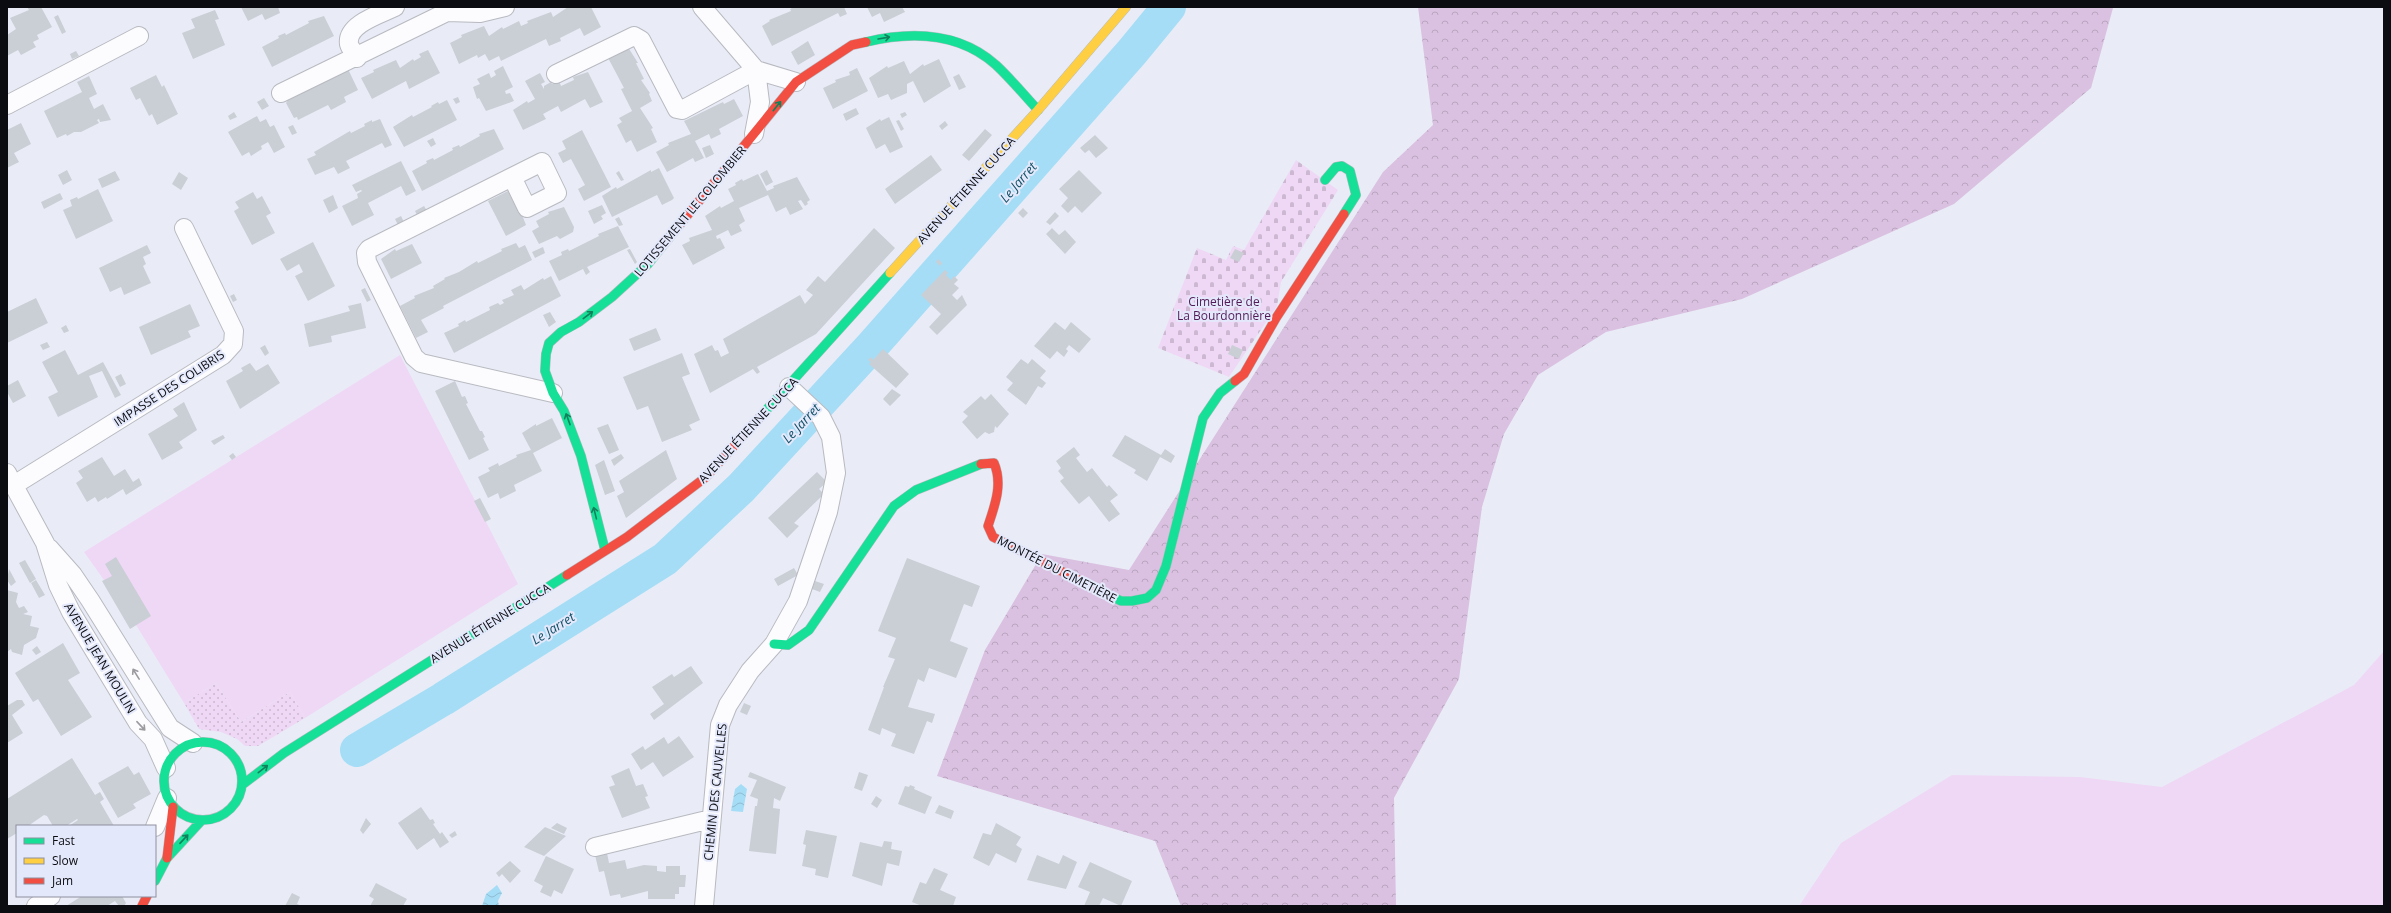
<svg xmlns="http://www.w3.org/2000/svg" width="2391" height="913" font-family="'Open Sans',sans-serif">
	<defs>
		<pattern id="forest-crowns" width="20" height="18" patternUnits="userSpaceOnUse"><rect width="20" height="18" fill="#dac1e1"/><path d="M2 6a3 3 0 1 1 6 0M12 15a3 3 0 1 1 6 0" fill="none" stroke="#baa5c0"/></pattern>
		<pattern id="cemetery-stones" width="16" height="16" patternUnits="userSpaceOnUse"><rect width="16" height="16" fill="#efd8f5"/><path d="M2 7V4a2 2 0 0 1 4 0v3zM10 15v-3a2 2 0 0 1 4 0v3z" fill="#ccb8d1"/></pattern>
		<pattern id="park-dots" width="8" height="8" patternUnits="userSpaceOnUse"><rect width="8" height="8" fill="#efd8f5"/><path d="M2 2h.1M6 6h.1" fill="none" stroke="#ccb8d1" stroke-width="1.8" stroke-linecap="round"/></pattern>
		<pattern id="water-waves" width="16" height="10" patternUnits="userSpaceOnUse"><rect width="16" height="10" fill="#a6ddf6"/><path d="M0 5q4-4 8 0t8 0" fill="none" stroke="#8ebcd2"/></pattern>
	</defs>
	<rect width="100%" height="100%" fill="#e9ecf6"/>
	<path fill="#efd8f5" d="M400,355L518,584L305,718L290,692L241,722L216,683L184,703L136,625L84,552Z
		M2384,651V906H1799L1841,843L1952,775L2080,777L2162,787L2354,685Z"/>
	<path fill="url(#forest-crowns)" d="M1418,7L2113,8L2091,88L1954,204L1742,299L1606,332L1538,375L1504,434L1482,507L1459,679L1394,798L1396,906H1181L1155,841L937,776L985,650L1042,554L1129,570L1383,172L1433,125Z"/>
	<path fill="url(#cemetery-stones)" d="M1296,160L1338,190L1281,282L1277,306L1229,377L1158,348L1197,248L1226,260L1233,246L1244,250Z"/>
	<path fill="url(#park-dots)" d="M216,683L241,722L290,692L305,718L258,746H245L237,739L221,732L199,729L184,703Z"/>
	<path fill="url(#water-waves)" d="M741,784L747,789L743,812L731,811L735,789Z
		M497,885L502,893L498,901L499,906H482L486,894Z"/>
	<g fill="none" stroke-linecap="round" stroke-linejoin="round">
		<path stroke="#a6ddf6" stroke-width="34" d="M357,750L443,699L665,559L741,488L872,346L1132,52L1169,7"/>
	</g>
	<path fill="#caced5" d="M27,7H41L52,27L37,35L39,39L33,42L36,47L21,55L18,50L7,56V35L16,29L10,18L29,10Z
		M241,7H278L280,13L265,20L262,14L248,21Z
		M568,7H591L601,27L584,36L580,28L560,38L561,41L549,46L546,39L501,61L499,56L489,61L485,54L478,58L477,55L459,64L450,43L462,37L461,35L484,26L489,36L502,27L503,29L519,21L521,26L528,23L527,21L551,12L553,17Z
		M794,7H844L847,14L840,17L838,13L772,46L762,26L770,21L769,20L791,11L790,9Z
		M867,7H902L905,12L884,22L880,13L872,17Z
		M215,10L219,19L215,20L225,45L193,59L182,33L195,28L191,19Z
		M58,15L66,32L62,34L54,17Z
		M324,16L334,36L272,67L262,47L279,38L278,36L285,33L286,35L309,23L308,21Z
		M808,41L815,55L798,65L791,52Z
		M626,44L638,63H636L644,79L641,80L650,93L649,94L652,101L640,108L653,128L651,129L657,142L637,152L631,140L626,143L617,125L622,122L619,118L632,111L621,89L624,88L606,54Z
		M428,50L440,73L409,89L406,81L372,99L361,78L374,72L373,70L396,60L400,68L413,59L414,61L421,57L419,54Z
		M76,51L79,56L72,59L70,54Z
		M939,59L951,86L924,103L913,81L907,84V93L891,100L888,94L878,98L869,78L887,66L888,68L904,61L910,74L923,64L924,66Z
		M503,66L513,87L505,91L506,94L510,93L514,101L486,111L479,98L477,99L473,87L480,84L477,79L489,73L491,78L496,75L494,71Z
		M857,68L868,91L833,109L823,88L836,82L835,80L850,75L849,72Z
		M348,69L358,90L344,97L346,102L331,110L328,105L298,120L297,117L294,118L286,103L288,100L296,96L295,94Z
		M588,72L603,102L590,108L585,99L561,112L558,106L543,114L546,119L523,130L513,110L527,101L528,103L535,99L525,81L540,73L545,82L541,84L544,89V86L551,82L552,84L559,81L561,86L574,80L573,77Z
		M959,74L966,87L959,90L953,77Z
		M156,75L162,87L164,85L178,114L157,125L152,114L149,116L140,98L136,100L130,88Z
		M89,76L97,94L89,98L94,109L103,104L111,120L100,122L99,119L97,120L99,123L81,132H74L67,136L66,134L57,138L44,111L82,92L77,82Z
		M458,97L460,102L456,104L453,99Z
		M264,98L269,106L262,110L257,102Z
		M734,99L743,116L719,129L721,134L711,139L709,134L695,141L704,158L695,162L693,158L667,172L656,152L669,145L668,143L691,134L684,121L723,102L724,104Z
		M447,100L457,120L404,147L393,127L412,115L413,117L432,107L431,106L438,102L439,104Z
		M856,108L859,114L846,121L843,114Z
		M234,112L237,117L230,120L228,116Z
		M905,112L907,115L902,118L900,114Z
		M257,116L260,122L266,119L270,127L274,125L285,147L274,153L268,142L261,146L262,149L251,156L249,152L242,156L228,132Z
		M889,117L903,147L890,153L885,144L876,149L866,128L880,119L881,121Z
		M380,119L392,145L385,148L382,143L346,161L350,168L338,174L334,167L315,175L307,159L316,155L314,152L350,131L351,133L365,126L364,124L372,120V122Z
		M899,120L904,129L901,131L896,121Z
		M945,121L948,125L942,130L939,126Z
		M21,123L31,144L14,153L19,162L7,168V130Z
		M293,125L297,133L292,135L288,127Z
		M494,129L504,149L422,191L412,171L427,163L426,161L433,158L434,160L453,150L452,148L459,145L460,147L480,136L479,134Z
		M985,129L992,135L969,161L962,155Z
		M582,130L611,187L584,201L578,189L585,185L571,159L563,163L558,153L566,149L562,141Z
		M1095,135L1108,148L1096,158L1089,150L1085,153L1080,148Z
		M433,138L436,144L431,147L427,141Z
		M710,145L714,154L706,158L702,148Z
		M931,155L942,170L895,204L885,189Z
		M401,161L416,191L406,196L401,186L368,203L374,215L352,226L342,206L358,198L357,194L362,191L361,190L356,192L352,185Z
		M659,168L674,198L672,200L662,205L657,195L612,217L602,196L616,187L617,189L651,170V172Z
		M67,170L72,180L63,185L58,175Z
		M767,170L773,182L766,186L760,174Z
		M1079,170L1102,193L1082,213L1075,206L1068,213L1061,206L1068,198L1059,189Z
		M115,171L120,180L102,188L98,179Z
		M619,171L624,180L621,181L616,173Z
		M179,172L188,178L181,190L172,184Z
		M758,174L767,191L774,188L773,186L797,177L810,200L807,202L808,204L805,206L801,200L798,201L803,209L790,215L786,207L776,212L768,195L739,208L745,221L739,225L742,231L731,236L728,230L716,236L717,239L720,238L725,248L693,265L682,245L690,241L689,238L712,230L705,216L720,206L721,208L734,201L728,189L736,185L735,183L742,179L743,181Z
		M98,189L113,221L76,239L63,210L72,206L70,200L77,197L78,199Z
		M508,191L516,206L518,205L526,225L506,236L488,201Z
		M253,192L257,199L262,196L271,213L266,216L275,233L252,245L234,211L239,208L235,202Z
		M60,193L63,199L44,209L41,202Z
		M333,195L338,208L329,213L323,200Z
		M602,205L606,213L601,216L603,219L594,224L588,211Z
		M424,206L427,211L417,215L415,211Z
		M564,207L574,227L573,232L560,239L557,236L539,244L532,231L539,227L536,221L549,214L548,212Z
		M1023,208L1028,213L1023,218L1018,213Z
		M1055,212L1059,216L1050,225L1046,222Z
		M401,216L404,222L398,225L395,219Z
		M619,217L623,225L619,226L615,219Z
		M618,226L629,247L587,267L590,272L586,275L583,269L559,281L549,261L562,255L561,252L568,249L569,251L599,236L598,234Z
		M874,228L895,248L816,334L757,367L760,372L757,374L753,369L710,393L694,354L712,345L715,351L718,350L721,357L729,353L723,339L800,295L805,304L813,295L806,290L818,276L825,282Z
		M1052,228L1059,235L1065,230L1076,242L1065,254L1046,234Z
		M313,242L335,286L308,301L295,276L303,272L299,264L287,271L280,259Z
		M516,243L519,248L525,245L532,260L443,306L444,308L421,320L428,332L416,338L400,306L415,298L414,296L434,288L433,286L445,279L444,278L459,272L477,261L478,263L502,251L501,249Z
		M412,244L422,263L391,279L381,259L395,249L396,251Z
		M147,245L151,253L143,257L146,264L143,266L151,283L124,295L121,287L110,292L99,268Z
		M543,247L545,253L535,258L532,252Z
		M630,249L637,262L635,264L627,250Z
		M1235,249L1244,253L1239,262L1230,258Z
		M938,259L942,263L940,266L936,262Z
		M945,270L948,273L946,275L951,280L954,276L958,280L954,284L959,288L952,295L957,300L962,295L967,305L937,335L929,327L941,314L921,295Z
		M551,276L561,296L454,353L444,333L459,326L458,324L465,320L466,322L490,310L489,307L498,303L500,305L504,303L502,300L514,295L511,290L521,285L524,290L543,278L544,280Z
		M365,288L371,300L367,302L361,290Z
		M234,294L237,300L233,302L230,296Z
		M36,298L48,323L7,343V312Z
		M361,303L366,328L331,336L332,342L309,347L304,324L350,311L348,306Z
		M190,304L200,326L188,331L191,337L151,355L139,327Z
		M550,312L556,322L549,327L543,315Z
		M1055,322L1065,330L1071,322L1091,339L1079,353L1069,345L1066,349L1068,351L1064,357L1057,351L1050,359L1034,346Z
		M66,325L69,331L64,333L61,328Z
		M656,328L661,340L634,351L629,339Z
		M47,342L50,347L43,350L40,345Z
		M265,345L269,353L265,356L260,348Z
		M1232,345L1243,350L1239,359L1228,354Z
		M883,349L909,374L896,388L869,364L871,362L868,360L871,357L873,360Z
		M65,350L78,375L103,362L121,395L115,398L102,371L89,376L98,397L58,417L48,397L58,392L42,362Z
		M682,353L690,374L682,377L700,420L689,425L692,430L662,442L648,406L637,410L623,377Z
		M1021,359L1028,364L1032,359L1046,371L1040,378L1046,383L1042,388L1038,386L1026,405L1007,390L1013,383L1006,377Z
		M250,363L256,371L268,364L280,383L240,409L226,381L243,371L241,368Z
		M121,374L126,384L120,387L115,377Z
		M18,380L26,396L13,403L7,392V386Z
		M455,381L462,397L465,396L468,403L466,404L480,431H482L485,437L483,438L489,450L469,460L435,391Z
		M892,389L901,395L890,406L883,399Z
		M991,394L1009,414L997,428L995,426L994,432L989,434L985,432L977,439L962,422L968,416L963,412L981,396L985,400Z
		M184,402L197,430L179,442L183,448L162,460L148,434L178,416L173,409Z
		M552,418L562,438L533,453L542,471L514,485L516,491L500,499L498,493L488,498L478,477L490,471L488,468L498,463L499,466L517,457L516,455L531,450L522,433L536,424V426Z
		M608,424L619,450L609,454L597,428Z
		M223,435L225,438L214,445L211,441Z
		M1125,435L1161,455L1165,449L1175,456L1171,463L1160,457L1147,481L1134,473L1136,470L1112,456Z
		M1074,447L1080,455L1076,458L1087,472L1092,468L1107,487L1109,485L1118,495L1110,501L1120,514L1109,522L1089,496L1079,504L1060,481L1064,478L1058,471L1061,468L1056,461Z
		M666,450L677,479L626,518L617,496L624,492L619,481Z
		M233,453L236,457L232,460L229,456Z
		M621,454L624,458L614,466L611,460Z
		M102,457L114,476L125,469L133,482L139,478L142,485L126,495L123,489L107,499L106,497L98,502L95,497L87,502L76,483L83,478L78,471Z
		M604,460L615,491L605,495L595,465Z
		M817,472L827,482L819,489L824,494L794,523L799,526L787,538L768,518Z
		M480,498L491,519L485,522L474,501Z
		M116,557L151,616L130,629L102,581L112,576L105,564Z
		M907,558L980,586L972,607L964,604L950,641L968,648L956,678L929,668L924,682L918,679L908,707L935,714L932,723L927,721L914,754L891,746L896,734L882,728L880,735L868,730L884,687H883L895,659L888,657L896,638L878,631Z
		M25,560L36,579L30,583L19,563Z
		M794,568L798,575L778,586L774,579Z
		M9,569L16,582L11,586L7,580Z
		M36,580L45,595L39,598L31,583Z
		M815,581L824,584L820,592L812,589Z
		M7,590L18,593L16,602L19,608L24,606L28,612L23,614L32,616L30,626L39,628L36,638L24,645L22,655L12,652L11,649L7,652Z
		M63,643L80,673L68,680L92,717L61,736L38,699L33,702L15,673Z
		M37,646L41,652L36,655L32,650Z
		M691,666L703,683L654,720L650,714L664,704L652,687L672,674L674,677Z
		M17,700H22L25,705L12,715L23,733L7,743V706Z
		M744,703L751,706L747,715L740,712Z
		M679,736L694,757L663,777L653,762L641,770L631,754L643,746L645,750L664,737L668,744Z
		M72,758L95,795L100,792L104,799L100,802L114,826H69L78,820L77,819L66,826H53L47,816L44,815L28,826H17V833L7,839V799Z
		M128,766L134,775L139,772L151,794L133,804L136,808L118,818L98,783Z
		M629,768L636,786L643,784L648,796L645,797L650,808L622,818L609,787L615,785L611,776Z
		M750,772L786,787L780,801L774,798L773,808L780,809L776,854L749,851L755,806H757L758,799L750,796L757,780L748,777Z
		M859,772L868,775L862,791L854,788Z
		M910,785L915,787L914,789L932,797L925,814L898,804L905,786L909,787Z
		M876,796L882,800L877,808L871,804Z
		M939,805L954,811L951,819L935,813Z
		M421,807L430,820L433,819L435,823L433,824L440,834L442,832L449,842L440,848L434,838L417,850L398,823Z
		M366,818L371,824L363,834L360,830Z
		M557,823L567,828L564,834L551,828Z
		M996,823L1021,837L1016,845L1022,849L1016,863L996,853L989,866L973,858L983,833L991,835Z
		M545,827L566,836L544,856L524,847Z
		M806,830L837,836L828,878L815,875L816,869L802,866L806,845L803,844Z
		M455,831L457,835L452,838L449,835Z
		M884,841L892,842L891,849L902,851L899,866L887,863L882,886L852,876L860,842L882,847Z
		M607,853L609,863L625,860L627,869L644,865L657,866V871L666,872V866H680V875H686L685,887H679V894H675V899H648V891L621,898L620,894L610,896L604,871L599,872L595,855Z
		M1037,855L1059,864L1063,855L1077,862L1066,889L1027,880Z
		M546,856L574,869L562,894L554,890L551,897L540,892L543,886L534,881Z
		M510,861L521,871L510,883L502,874L499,877L496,873Z
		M1090,862L1132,881L1121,906L1103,898L1099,906H1084L1090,892L1078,887Z
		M934,868L948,874L940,890L956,897L953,906H922L912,902L920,882L926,884Z
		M376,883L407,899L403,906H370L374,899L369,896Z
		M292,893L300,897L297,904L302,906H285Z
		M82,896H122L126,903L124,906H119L115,901L107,906H66Z"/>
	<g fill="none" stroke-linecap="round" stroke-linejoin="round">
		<defs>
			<path id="street" d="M702,7L756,70L796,82
				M357,58C354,53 350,48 349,44C346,24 381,14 395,7
				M556,74L634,36L641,40L677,109L682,110L756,70
				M281,93L447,12L480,13L505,7
				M7,105L139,36
				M754,134L760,102L756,70
				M512,177L542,162L557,193L527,208L512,177L369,249L366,253L367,262L414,357L421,363L553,393
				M7,473L45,543L58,585L71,612L138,723L153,739L166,768
				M14,485L223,355L233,344L234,331L184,228
				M49,548L73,575L90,600L170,728L193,743
				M155,827L167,798
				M595,847L711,819
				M36,906L51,896
				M704,906L720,725L728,705L750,671L774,644L798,601L828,512L836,473L831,437L821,417L789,387"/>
			<path id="fast" d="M866,42C912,31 959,32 996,65C1011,79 1024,95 1038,110
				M1325,180L1336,167L1342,166L1350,171L1356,195L1344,214
				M760,417L890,273
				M605,550L581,456L564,411L553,393L545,371L546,354L549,343L561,332L579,322L612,297L648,264L673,233
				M1107,594L1121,601H1132L1147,598L1156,590L1166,566L1203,418L1220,393L1235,381
				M774,644L788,645L809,630L894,506L916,490L981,464
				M164 781a39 39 0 1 1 78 0a39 39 0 1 1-78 0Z
				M242,785L284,753L567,575
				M155,881L167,858L202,820"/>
			<path id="slow" d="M890,273L1038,110L1126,7"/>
			<path id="jam" d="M673,233L796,82L852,45L866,42
				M1235,381L1244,374L1276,318L1344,214
				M981,464L994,463C1003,484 995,505 988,526L993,537L1107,594
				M567,575L627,537L706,477L760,417
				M167,858L173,807
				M142,906L147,896"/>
		</defs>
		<use href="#street" stroke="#b8bac1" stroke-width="20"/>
		<use href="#fast" stroke="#b8bac1" stroke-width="10"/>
		<use href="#slow" stroke="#b8bac1" stroke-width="10"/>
		<use href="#jam" stroke="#b8bac1" stroke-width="10"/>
		<use href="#street" stroke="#fcfcfe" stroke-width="18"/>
		<use href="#fast" stroke="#16e098" stroke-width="9"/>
		<use href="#slow" stroke="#ffcf43" stroke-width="9"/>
		<use href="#jam" stroke="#f24e42" stroke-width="9"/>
	</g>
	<defs><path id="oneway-shaft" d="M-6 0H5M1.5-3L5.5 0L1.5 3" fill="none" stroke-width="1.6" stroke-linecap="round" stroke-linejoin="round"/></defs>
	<g stroke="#11815c">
		<use href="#oneway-shaft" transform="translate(884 38) rotate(-10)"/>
		<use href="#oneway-shaft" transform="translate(777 106) rotate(-51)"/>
		<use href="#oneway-shaft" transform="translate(588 315) rotate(-37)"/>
		<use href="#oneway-shaft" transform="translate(568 419) rotate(-110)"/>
		<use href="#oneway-shaft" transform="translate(595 513) rotate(-104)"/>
		<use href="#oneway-shaft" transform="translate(263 769) rotate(-38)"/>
		<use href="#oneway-shaft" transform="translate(184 839) rotate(-47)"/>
	</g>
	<g stroke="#9c9ca0">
		<use href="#oneway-shaft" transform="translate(136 674) rotate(-122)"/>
		<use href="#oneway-shaft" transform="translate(141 726) rotate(47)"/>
	</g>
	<g text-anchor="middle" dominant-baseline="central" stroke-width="4" stroke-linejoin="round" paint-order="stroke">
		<g font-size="12" fill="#0b0c12" stroke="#e4e8fb">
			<text transform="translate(966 190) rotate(-48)">AVENUE ÉTIENNE CUCCA</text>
			<text transform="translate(690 211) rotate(-50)">LOTISSEMENT LE COLOMBIER</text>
			<text transform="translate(169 388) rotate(-33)">IMPASSE DES COLIBRIS</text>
			<text transform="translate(748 430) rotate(-47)">AVENUE ÉTIENNE CUCCA</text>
			<text transform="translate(1057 569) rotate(27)">MONTÉE DU CIMETIÈRE</text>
			<text transform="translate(490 623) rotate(-32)">AVENUE ÉTIENNE CUCCA</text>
			<text transform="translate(100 658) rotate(59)">AVENUE JEAN MOULIN</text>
			<text transform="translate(715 792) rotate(-84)">CHEMIN DES CAUVELLES</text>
		</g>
		<g font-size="12" fill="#541a56" stroke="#e4e8fb">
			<text x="1224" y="301">Cimetière de<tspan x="1224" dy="14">La Bourdonnière</tspan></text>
		</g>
		<g font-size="13" font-style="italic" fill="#105066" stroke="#e4e8fb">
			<text transform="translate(1018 182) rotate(-49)">Le Jarret</text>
			<text transform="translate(801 423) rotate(-47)">Le Jarret</text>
			<text transform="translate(553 628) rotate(-32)">Le Jarret</text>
		</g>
	</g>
	<rect width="2391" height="913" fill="none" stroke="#0b0c12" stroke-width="16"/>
	<rect x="16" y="825" width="140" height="72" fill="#e4e8fb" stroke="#8d909e"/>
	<rect x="24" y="838" width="20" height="6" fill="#16e098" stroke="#8d909e"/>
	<text x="52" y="845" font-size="12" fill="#0b0c12">Fast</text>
	<rect x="24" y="858" width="20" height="6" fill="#ffcf43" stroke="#8d909e"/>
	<text x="52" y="865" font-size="12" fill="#0b0c12">Slow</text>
	<rect x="24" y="878" width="20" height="6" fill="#f24e42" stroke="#8d909e"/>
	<text x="52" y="885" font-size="12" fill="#0b0c12">Jam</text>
</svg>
